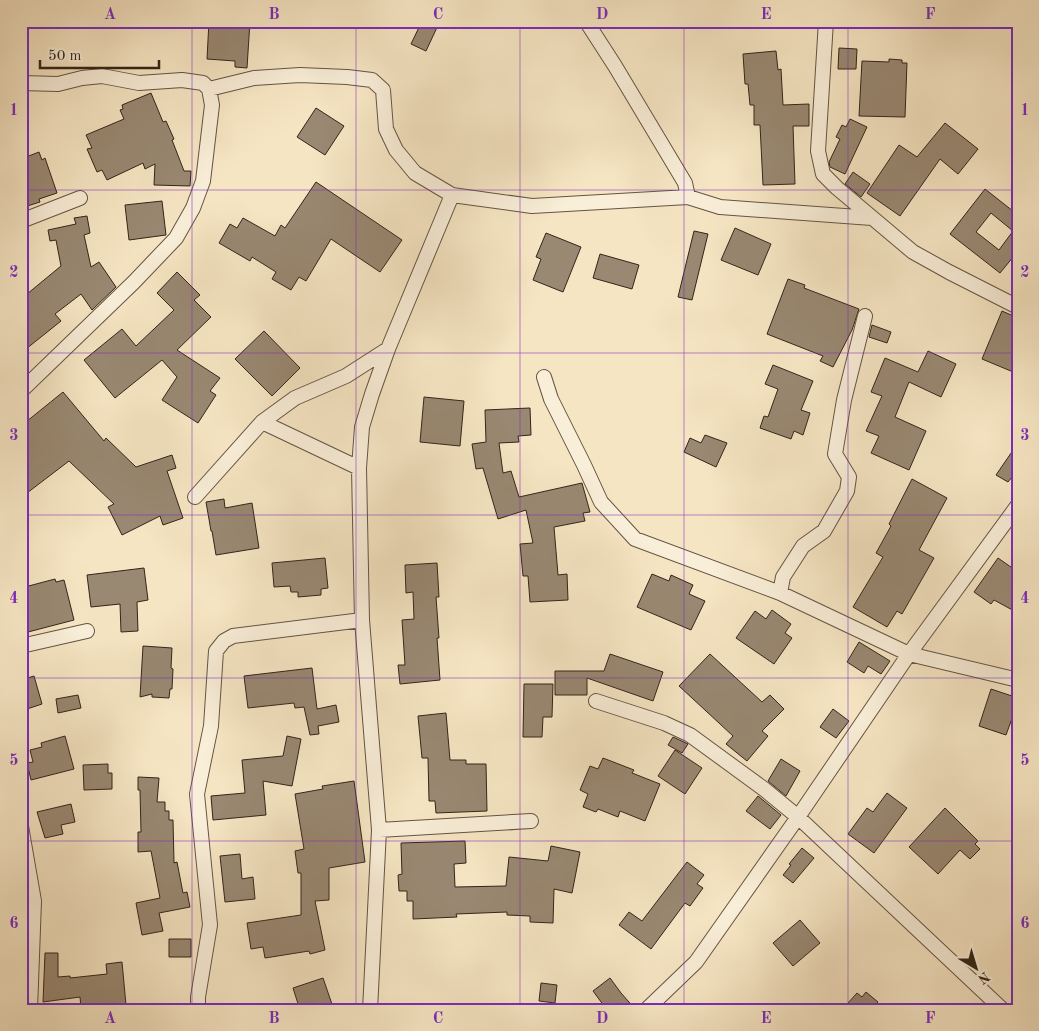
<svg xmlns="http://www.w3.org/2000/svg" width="1039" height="1031" font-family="'Old Standard TT',serif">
	<rect width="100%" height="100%" fill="#f6e5c3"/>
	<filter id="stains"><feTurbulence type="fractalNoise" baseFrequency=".004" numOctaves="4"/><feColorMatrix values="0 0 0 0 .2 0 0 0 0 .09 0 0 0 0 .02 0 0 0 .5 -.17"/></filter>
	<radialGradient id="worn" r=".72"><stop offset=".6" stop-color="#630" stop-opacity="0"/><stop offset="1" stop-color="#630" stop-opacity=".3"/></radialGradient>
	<path fill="#998872" stroke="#34241a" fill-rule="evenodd" d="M209,21H250L247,68L235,67V61L207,59Z
		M422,21H440L426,51L411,44Z
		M839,48L857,49L856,69H838Z
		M776,51L778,70L781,69L783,105L809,104V126H793L795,184L763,185L760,125H754V105H750L748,84H745L743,54Z
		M889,59L902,60V63H907L905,117L859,116L862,61L889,62Z
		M151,93L163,122L166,121L174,139L172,140L184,171H191L190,186L154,185L155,164L145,169L143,163L107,180L102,170L97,172L87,149L92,148L86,135L124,119L120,110L123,109L122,105Z
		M316,108L344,126L325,155L297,137Z
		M850,119L867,127L845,174L830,167L829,162L840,139L836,137L842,125L846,127Z
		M945,123L978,149L958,174L940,159L900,216L867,193L899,145L917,157Z
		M39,152L42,160L45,158L57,193L39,199L40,202L21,208V159Z
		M853,172L870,184L861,197L845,184Z
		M316,182L402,240L380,272L331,239L306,281L299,277L291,290L272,279L276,272L252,257L250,261L219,243L230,224L237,228L243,218L275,236L281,225L285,228Z
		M985,189L1018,215V251L1000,273L950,234ZM991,213L1013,231L999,250L976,232Z
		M162,201L166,235L129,240L125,205Z
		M87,216L90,233L84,235L91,267L99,262L116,287L92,310L81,294L55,314L61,321L21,353V299L61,266L56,240L50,241L48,230L76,224L74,218Z
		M735,228L771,244L758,275L721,260Z
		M694,231L708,234L692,300L678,297Z
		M546,233L581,247L563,292L533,280L541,259L536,257Z
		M600,254L639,265L632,289L593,278Z
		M177,272L200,295L194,300L211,317L177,350L220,378L210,391L216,395L198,423L162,400L177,377L162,360L115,398L84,360L122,329L136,346L174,310L157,293Z
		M788,279L805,285L804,288L859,309L852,330L833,367L820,361L823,356L767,334Z
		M1002,311L1018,318V374L982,359Z
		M872,325L891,332L887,343L869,337Z
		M264,331L300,368L272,396L235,359Z
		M928,351L956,364L941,397L909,382L895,417L926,431L909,470L871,453L879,436L866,431L882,396L871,392L885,358L918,372Z
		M773,365L813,381L801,410L810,413L803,435L794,431L791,439L760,428L764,416L768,417L778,389L765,384Z
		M63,392L104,441L106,438L136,467L172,455L176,468L167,471L183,518L163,525L160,516L122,535L108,507L114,504L69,461L27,493L21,486V426Z
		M424,397L464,401L460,446L420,442Z
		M530,408L531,435L518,436L519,442L499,443L503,473L511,471L519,497L582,483L590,512L583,513L585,521L554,527L558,575L567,574L568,600L530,602L528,576H523L520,544L533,543L526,510L498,519L483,468L476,469L472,444L486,442L485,410Z
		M705,435L727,443L716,467L684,452L690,438L701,443Z
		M1018,443V469L1008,482L996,475Z
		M912,479L947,498L919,550L934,558L902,614L897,611L887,627L853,607L883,557L876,553L891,526L889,524Z
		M224,499L225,508L252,503L259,548L216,555L212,531H211L206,502Z
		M325,558L328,588L321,589V595L298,597V592H291L290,586L274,587L272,563Z
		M998,558L1018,572V613L994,600L991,604L974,592Z
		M437,563L439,597H436L439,638H437L440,680L400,684L398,665H405L402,620L414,619L413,592L406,593L405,565Z
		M144,568L148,600L137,602L138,631L121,632L120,604L91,607L87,575Z
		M652,574L669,581L671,575L693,585L689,594L705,601L691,630L637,607Z
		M55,579L56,582L64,580L74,620L28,632L21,606V588Z
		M772,610L791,624L785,633L792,638L774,664L736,638L755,611L766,619Z
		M859,642L890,661L881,674L868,666L864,673L847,662Z
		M143,646L172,648L171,668L173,669L172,689H170L169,698L152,697V694L140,697Z
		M610,654L663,672L653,701L587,678V695H555V671H604Z
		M710,654L762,702L770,695L784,709L762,731L768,736L747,761L726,744L733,736L679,686Z
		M312,668L317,709L336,705L339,722L318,726L319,734L310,735L304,707L295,708L294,703L248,708L244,676Z
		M34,676L42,704L21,711V680Z
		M524,684H553L552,717H543L542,737H523Z
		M991,689L1018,698V702L1006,735L979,726Z
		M78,695L81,708L58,713L56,699Z
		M833,709L849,721L836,738L820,727Z
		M446,713L450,760H466V764H486L487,811L436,813L435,801H429L428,758H422L418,716Z
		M65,736L74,769L31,780L27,763L33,762L30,750L42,747L41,743Z
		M287,736L301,739L292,786L263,781L266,815L213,820L211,796L245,793L242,760L283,756Z
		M673,737L688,744L682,753L668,745Z
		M675,750L702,768L685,794L658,776Z
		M603,758L634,770L632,773L660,784L645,821L620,811L618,817L598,809L596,812L583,807L588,794L580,790L590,766L598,769Z
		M781,759L800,771L786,796L768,781Z
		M108,764V773H112V789L84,790L83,765Z
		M138,777L159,778L157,802H165V811H169V820H173L174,863L177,862L183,893L187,892L190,907L159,913L163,931L142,935L136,903L160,898L151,851L138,852V832H141L140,790H138Z
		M354,781L365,862L329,868V900L315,901L325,950L310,954L309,951L265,958L263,947L251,949L247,923L301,915V873H298L295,851L304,849L295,794L323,789L322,786Z
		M887,793L907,808L874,853L848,834L867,808L873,812Z
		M758,796L781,815L770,829L746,811Z
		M71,804L75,822L61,825L63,834L45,838L37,812Z
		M945,808L978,841L975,844L980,849L970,859L960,850L938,874L909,847Z
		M465,841L466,863L454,864L455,887L506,886L509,857L548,861L551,846L580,852L572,893L554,889L553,923L530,922V916L507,915V912L456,914L457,917L413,919V901H407V891H399L398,875L402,874L401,843Z
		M802,848L814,858L793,883L783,875L791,865L789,864Z
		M240,854L242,879L253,877L255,899L225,902L220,856Z
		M687,862L704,875L697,884L703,888L690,906L685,903L651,949L619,925L629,912L642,921Z
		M800,920L820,943L793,966L773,943Z
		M169,939H191V957H169Z
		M45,953H58V977L70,976V978L107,974L106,964L122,962L126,1005L111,1006V1005L81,1008L80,997L43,1002Z
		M323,978L334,1010H300L293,988Z
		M610,978L621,993L636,1010H607L593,991Z
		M541,983L557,985L555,1003L539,1001Z
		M866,992L878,1002L873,1007L876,1010H851L853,1008L848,1003L857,993L862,997Z"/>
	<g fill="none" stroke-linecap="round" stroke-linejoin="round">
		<defs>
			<path id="street" d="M586,21L615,66L685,183L688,197
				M826,21L818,151L823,174L837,188L913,252L949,272L1018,307
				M21,83L58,84L82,78L102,76L139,83L182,80L203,83L209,89L212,105L203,181L193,208L176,238L134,282L21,391
				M209,89L254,78L300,75L347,77L372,80L383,90L386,129L396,150L415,173L452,195L532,206L688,197L720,207L872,218
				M21,221L80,198
				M544,377L551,399L584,465L601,502L635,539L780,593L909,654L1018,680
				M262,422L359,468
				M195,497L262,422L295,398L346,376L388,349
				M780,593L783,577L803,546L824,531L847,491L849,477L835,454L844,400L865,316
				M21,646L87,631
				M596,701L664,723L690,735L764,789L798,817L1003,1010
				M21,826L34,901L30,1010
				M379,830L531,821
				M198,1010V997L210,925L197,794L211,726L216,651L224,641L233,636L362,620
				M370,1010L379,830L362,620L359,468L362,427L372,394L388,349L452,195
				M646,1010L696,962L798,817L909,654L1018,505"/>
		</defs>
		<use href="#street" stroke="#645444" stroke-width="16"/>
		<use href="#street" stroke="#f9eed8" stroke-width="14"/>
	</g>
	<path fill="none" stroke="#7b2cbf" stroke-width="1" stroke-opacity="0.55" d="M192,21V1010M356,21V1010M520,21V1010M684,21V1010M848,21V1010M21,190H1018M21,353H1018M21,515H1018M21,678H1018M21,841H1018"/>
	<rect width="1039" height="1031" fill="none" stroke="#f6e5c3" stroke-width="55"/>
	<g transform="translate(976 968) rotate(142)" stroke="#f9eed8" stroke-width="4" paint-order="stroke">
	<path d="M0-4L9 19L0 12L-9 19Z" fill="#34241a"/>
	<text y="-8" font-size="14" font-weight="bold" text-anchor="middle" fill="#34241a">N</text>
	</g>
	<path d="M40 60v8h119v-8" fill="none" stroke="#34241a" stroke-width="2.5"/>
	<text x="48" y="60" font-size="15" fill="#34241a" stroke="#f9eed8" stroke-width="4" paint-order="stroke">50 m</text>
	<rect x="28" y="28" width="984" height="976" fill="none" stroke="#7b2cbf" stroke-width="2"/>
	<g font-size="16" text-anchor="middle" font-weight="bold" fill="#7b2cbf">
		<text x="110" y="19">A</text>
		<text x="274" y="19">B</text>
		<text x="438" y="19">C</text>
		<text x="602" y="19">D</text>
		<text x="766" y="19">E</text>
		<text x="930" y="19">F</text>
		<text x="14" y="115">1</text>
		<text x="1025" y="115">1</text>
		<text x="14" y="277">2</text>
		<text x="1025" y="277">2</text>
		<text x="14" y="440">3</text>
		<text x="1025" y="440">3</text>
		<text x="14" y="603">4</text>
		<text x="1025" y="603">4</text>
		<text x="14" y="765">5</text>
		<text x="1025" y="765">5</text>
		<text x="14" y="928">6</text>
		<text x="1025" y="928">6</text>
		<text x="110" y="1023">A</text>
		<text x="274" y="1023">B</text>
		<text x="438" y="1023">C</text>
		<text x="602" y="1023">D</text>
		<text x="766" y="1023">E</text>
		<text x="930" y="1023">F</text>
	</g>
	<rect width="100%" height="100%" filter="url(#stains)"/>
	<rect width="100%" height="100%" fill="url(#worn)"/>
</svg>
